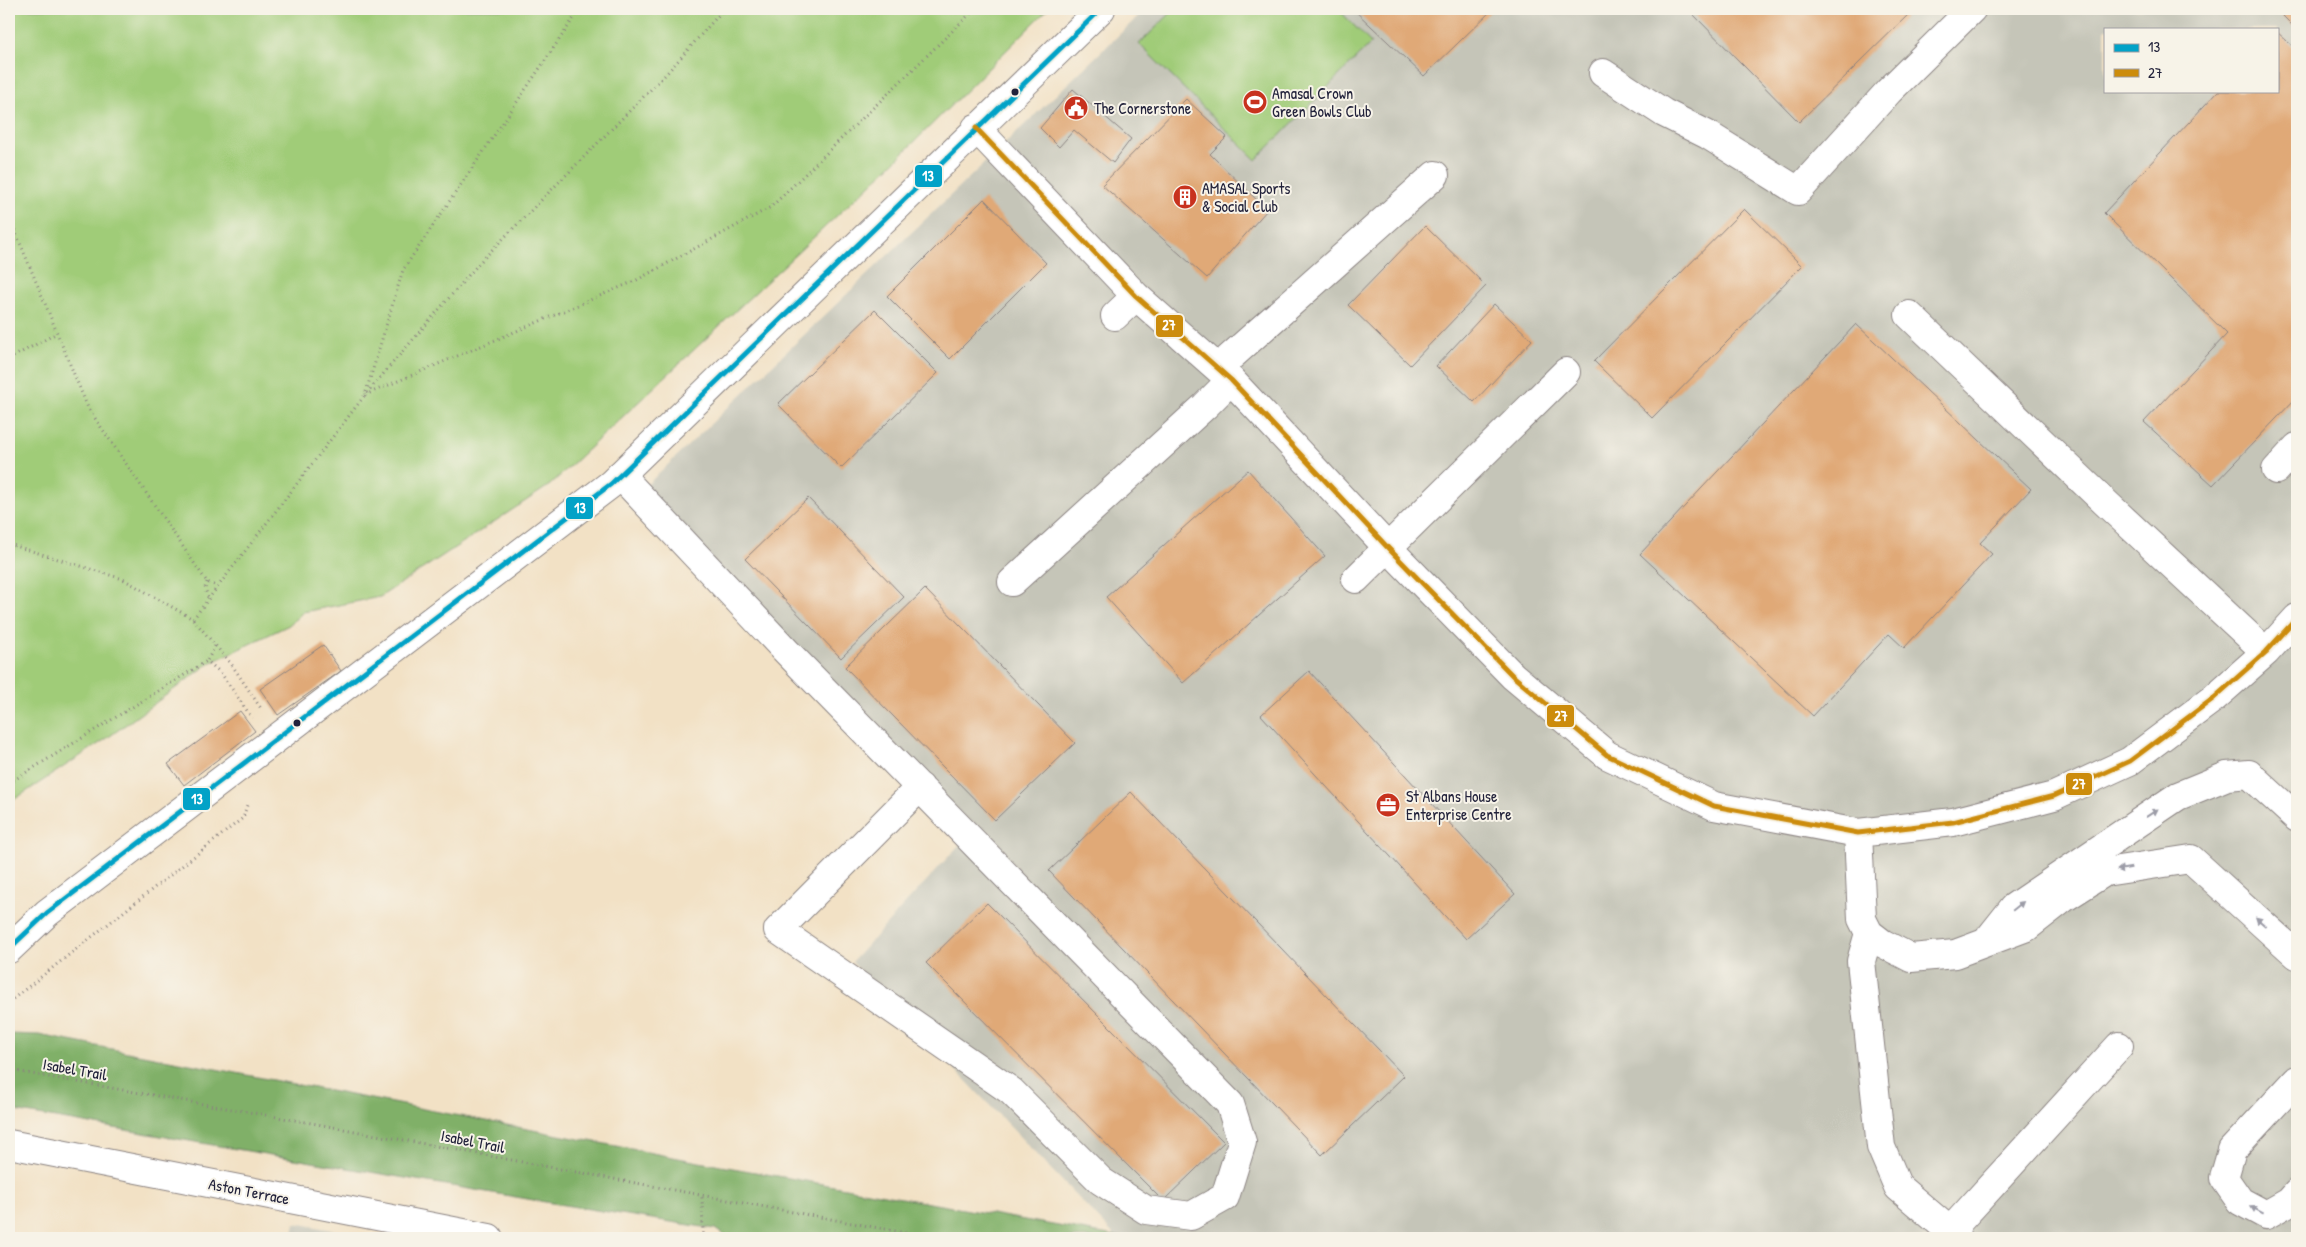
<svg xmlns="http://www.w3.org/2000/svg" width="2306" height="1247" font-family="'Patrick Hand',sans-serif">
	<rect width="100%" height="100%" fill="#f7f3e8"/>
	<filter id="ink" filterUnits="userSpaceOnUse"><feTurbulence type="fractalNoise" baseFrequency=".02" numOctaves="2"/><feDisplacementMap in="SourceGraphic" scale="10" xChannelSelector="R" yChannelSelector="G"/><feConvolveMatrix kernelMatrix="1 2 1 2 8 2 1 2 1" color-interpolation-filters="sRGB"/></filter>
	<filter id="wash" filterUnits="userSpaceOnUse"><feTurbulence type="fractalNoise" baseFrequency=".0096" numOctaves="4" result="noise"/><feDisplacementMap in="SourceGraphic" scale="20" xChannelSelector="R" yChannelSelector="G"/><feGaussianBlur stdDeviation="1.12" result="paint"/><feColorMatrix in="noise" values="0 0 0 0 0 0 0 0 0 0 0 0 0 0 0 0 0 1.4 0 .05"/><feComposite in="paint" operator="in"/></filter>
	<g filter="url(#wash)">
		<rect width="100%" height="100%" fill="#f2e1c5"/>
		<path fill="#c5c5b8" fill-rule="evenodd" d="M1146,9H2297V1238L1116,1237L852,962L963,841L632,499ZM2105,29H2277V91H2105Z
			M295,1223L374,1238H292Z"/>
		<path fill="#a0cc78" stroke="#61775a" d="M9,9H1048L891,165L550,485L380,597L303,612L289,625L210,663L106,739L9,803Z
			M1175,9H1338L1371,43L1256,160L1139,44Z"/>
		<path fill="#80b068" stroke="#516952" d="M9,1034L39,1035L699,1162L1126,1238H728L715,1229L539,1201L9,1110Z"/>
		<g id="blocks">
			<path fill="#e0a977" d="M1353,9H1493L1424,76Z
				M1688,9H1914L1799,122Z
				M2276,9H2297V30Z
				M2277,32L2297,50V397L2213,485L2144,422L2227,334L2104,213L2218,91H2277Z
				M1073,89L1131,139L1113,163L1074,130L1059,147L1040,128Z
				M1186,99L1227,137L1210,154L1267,210L1207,278L1102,185Z
				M984,199L1046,263L950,359L887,296Z
				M1744,209L1802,266L1652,418L1594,361Z
				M1425,226L1486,286L1410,365L1348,305Z
				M1494,304L1532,340L1474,402L1436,366Z
				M875,310L938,373L841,468L778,404Z
				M1856,324L2031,489L1980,543L1992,554L1904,648L1889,634L1813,716L1640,554Z
				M1248,470L1325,556L1183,683L1106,597Z
				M808,498L904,597L841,658L745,559Z
				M925,589L1075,743L995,820L845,667Z
				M323,645L341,671L278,715L260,689Z
				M1309,671L1515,894L1466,939L1261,715Z
				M240,711L255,731L184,785L168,764Z
				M1131,792L1404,1076L1322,1155L1049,871Z
				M987,903L1224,1142L1163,1201L926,963Z"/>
		</g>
	</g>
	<g filter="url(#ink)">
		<use href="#blocks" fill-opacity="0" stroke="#8a8280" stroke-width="1"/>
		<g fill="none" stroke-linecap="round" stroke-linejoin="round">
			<defs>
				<path id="minor" d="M1603,73L1664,113L1708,135L1798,191L1889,91L1972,9
					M976,128L1136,296L1231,380L1389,549L1513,676L1607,755L1714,806L1858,833L1953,822L2054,796L2130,761L2214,698L2266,652L2297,618
					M1909,315L2108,505L2266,652
					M1115,316L1136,296
					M1218,368L1435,175
					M2276,470L2297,447
					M620,475L787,652L1230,1104L1242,1142L1225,1197L1191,1216L1146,1210L1101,1181L1011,1091L778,930L920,787
					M1356,579L1566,372
					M1012,582L1205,406L1231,380
					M1858,833L1862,919L1869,933L1882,943L1911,958L1955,954L2027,927L2064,898L2105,872L2191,859L2297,955
					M1869,933L1861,961L1881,1147L1898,1187L1958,1238
					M1987,941L2014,907L2178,796L2227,776L2249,774L2297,818
					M9,949L47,913L611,484L1101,9
					M2297,1080L2232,1150L2224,1178L2240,1201L2266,1215L2289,1202L2297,1193
					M9,1144L489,1238
					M1950,1231L2119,1046"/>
			</defs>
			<use href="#minor" stroke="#8a8280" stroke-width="30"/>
			<path stroke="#8a8280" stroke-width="3" stroke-dasharray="1 4" stroke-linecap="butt" d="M9,216L88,408L207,582L217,586
				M9,359L57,333
				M366,392L403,270L580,9
				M365,395L635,281L771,207L975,9
				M9,544L123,579L193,619L232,665L262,710
				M207,582L205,588L208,598
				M193,619L365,395L481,261L667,73L724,9
				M215,646L207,661L221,673L252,718
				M9,783L207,661
				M9,1002L243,818L248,802
				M9,1070L317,1124L933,1238
				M701,1238L703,1233L702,1196"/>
			<use href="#minor" stroke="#fff" stroke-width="28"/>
			<defs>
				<path id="bus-1" d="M9,949L47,913L611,484L1101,9"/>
				<path id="bus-2" d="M976,128L1136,296L1231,380L1389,549L1513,676L1607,755L1714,806L1858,833L1953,822L2054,796L2130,761L2214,698L2266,652L2297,618"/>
			</defs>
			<use href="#bus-1" stroke="#f7f3e8" stroke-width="9"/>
			<use href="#bus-2" stroke="#f7f3e8" stroke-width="9"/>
			<use href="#bus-1" stroke="#02a2c7" stroke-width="5"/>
			<use href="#bus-2" stroke="#cc8c0c" stroke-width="5"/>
		</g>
		<defs><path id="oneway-solid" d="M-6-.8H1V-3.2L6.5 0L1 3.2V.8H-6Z" transform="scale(1.25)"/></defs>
		<g fill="#9c9ca7">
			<use href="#oneway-solid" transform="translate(2152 813) rotate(-34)"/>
			<use href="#oneway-solid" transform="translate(2124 869) rotate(171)"/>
			<use href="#oneway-solid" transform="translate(2018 906) rotate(-39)"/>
			<use href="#oneway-solid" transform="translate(2261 922) rotate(-138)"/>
			<use href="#oneway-solid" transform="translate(2257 1210) rotate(-152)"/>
		</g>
	</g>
	<defs>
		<symbol id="stadium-disc" viewBox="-11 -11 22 22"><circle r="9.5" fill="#c8321e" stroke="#f7f3e8"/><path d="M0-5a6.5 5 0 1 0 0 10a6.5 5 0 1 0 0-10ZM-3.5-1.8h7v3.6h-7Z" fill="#fff"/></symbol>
		<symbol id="civic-disc" viewBox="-11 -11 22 22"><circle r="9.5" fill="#c8321e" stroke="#f7f3e8"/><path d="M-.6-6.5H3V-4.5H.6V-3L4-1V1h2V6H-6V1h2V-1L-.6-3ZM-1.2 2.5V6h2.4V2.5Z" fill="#fff"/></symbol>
		<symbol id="building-disc" viewBox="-11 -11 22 22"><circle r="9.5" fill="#c8321e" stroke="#f7f3e8"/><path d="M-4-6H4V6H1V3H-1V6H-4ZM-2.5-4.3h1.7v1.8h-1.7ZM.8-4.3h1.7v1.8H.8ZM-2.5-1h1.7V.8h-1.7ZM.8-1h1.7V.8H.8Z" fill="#fff"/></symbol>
		<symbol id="office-disc" viewBox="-11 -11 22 22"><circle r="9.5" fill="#c8321e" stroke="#f7f3e8"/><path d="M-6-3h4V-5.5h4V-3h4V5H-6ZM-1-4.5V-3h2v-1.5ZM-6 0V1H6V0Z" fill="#fff"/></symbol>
	</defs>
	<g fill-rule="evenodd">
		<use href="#stadium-disc" x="1241" y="88" width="28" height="28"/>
		<use href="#civic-disc" x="1062" y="94" width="28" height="28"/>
		<use href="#building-disc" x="1171" y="183" width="28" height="28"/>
		<use href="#office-disc" x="1374" y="791" width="28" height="28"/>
	</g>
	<g fill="#22223b" stroke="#f7f3e8" stroke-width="2">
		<circle cx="1015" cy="92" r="4.5"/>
		<circle cx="297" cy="723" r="4.5"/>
	</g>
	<g text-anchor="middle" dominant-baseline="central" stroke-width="4" stroke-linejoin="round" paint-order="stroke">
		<g font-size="16" fill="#22223b" stroke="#f7f3e8" text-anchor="start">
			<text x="1272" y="93">Amasal Crown<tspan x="1272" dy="18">Green Bowls Club</tspan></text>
			<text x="1094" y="108">The Cornerstone</text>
			<text x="1202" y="188">AMASAL Sports<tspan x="1202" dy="18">&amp; Social Club</tspan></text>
			<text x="1406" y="796">St Albans House<tspan x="1406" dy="18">Enterprise Centre</tspan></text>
		</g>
		<g font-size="16" fill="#22223b" stroke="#f7f3e8">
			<text transform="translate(75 1069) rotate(10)">Isabel Trail</text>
			<text transform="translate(473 1141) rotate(11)">Isabel Trail</text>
			<text transform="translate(249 1191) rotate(11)">Aston Terrace</text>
		</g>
	</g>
	<g stroke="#f7f3e8" stroke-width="2">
		<rect x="914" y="164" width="29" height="24" rx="5" fill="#02a2c7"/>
		<rect x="1155" y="314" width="29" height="24" rx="5" fill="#cc8c0c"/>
		<rect x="565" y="496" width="29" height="24" rx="5" fill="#02a2c7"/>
		<rect x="1546" y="704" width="29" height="24" rx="5" fill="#cc8c0c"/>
		<rect x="2065" y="772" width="28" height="24" rx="5" fill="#cc8c0c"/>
		<rect x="182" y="787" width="29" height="24" rx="5" fill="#02a2c7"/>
	</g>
	<g font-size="14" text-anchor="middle" font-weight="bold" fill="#fff">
		<text x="928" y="181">13</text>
		<text x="1169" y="330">27</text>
		<text x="580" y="513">13</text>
		<text x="1561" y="721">27</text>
		<text x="2079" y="789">27</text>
		<text x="197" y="804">13</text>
	</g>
	<rect width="2306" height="1247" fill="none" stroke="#f7f3e8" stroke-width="30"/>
	<rect x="2104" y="28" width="175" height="65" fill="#f7f3e8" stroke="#a29fa3"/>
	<rect x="2114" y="44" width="25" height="8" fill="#02a2c7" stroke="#a29fa3"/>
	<text x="2148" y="52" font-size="15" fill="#22223b">13</text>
	<rect x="2114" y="69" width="25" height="8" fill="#cc8c0c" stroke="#a29fa3"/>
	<text x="2148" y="78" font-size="15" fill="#22223b">27</text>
</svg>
